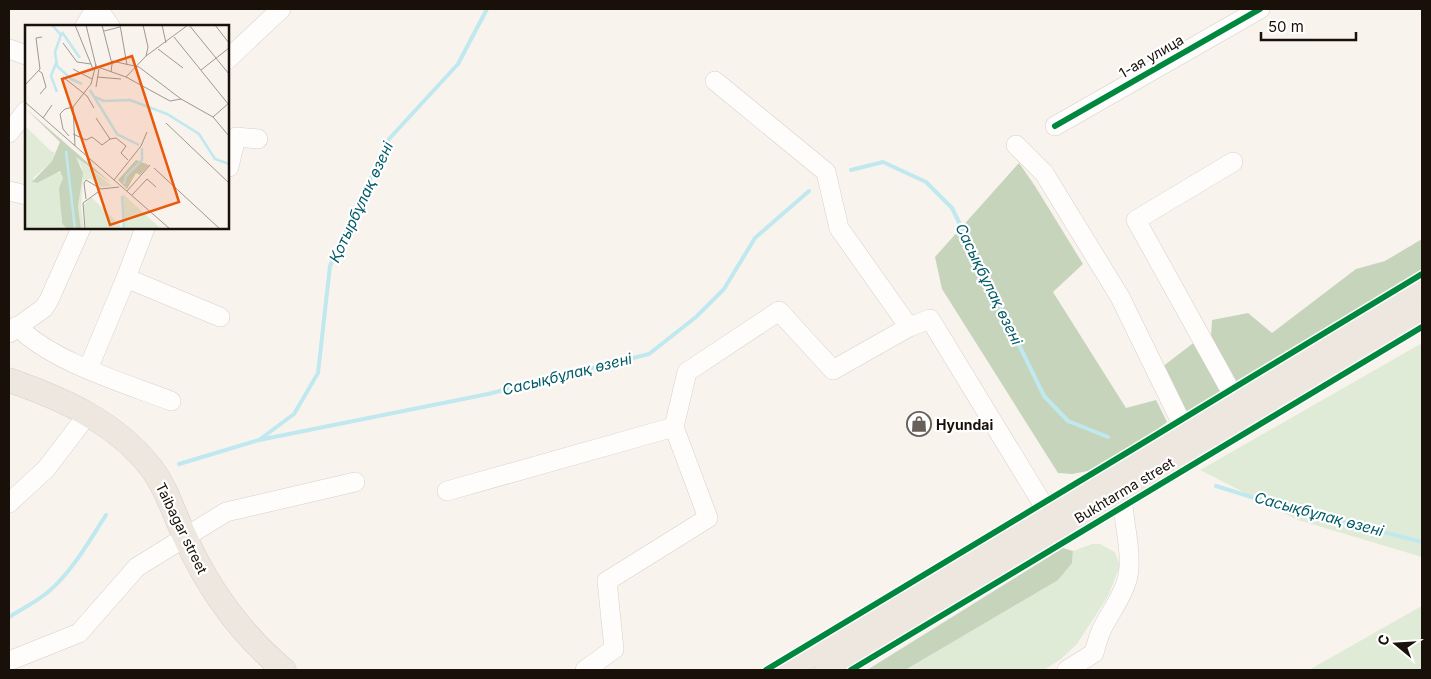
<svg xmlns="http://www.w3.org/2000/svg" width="1431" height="679" font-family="Inter,sans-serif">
	<rect width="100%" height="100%" fill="#f9f3ee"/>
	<path fill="#e0ebd7" d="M1422,343V557L1298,520L1200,470Z
		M1092,544H1100L1115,552L1120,566L1108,596L1077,644L1061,659L1044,670H904L1072,563L1073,551Z
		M1422,606V670H1309L1418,608Z"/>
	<path fill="#c6d4bc" d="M1019,163L1035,186L1083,264L1053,292L1126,408L1156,400L1167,422L1152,434L1088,471L1072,474L1058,473L942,289L935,257Z
		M1422,239V274L1236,386L1211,336L1212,320L1248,313L1272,333L1356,269L1385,261Z
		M1196,341L1225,393L1184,418L1162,367Z
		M1063,548L1073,551L1072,563L1058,580L905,670H867Z"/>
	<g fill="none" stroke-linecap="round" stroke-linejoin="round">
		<path stroke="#c0e8ef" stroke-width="4" d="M851,170L883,162L926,182L952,208L1044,396L1068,421L1108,437
			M259,440L488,394L649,354L696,317L724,289L755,238L809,191
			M179,464L259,440L294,414L318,373L330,266L389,139L458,64L487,9
			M1216,486L1274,504L1422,542
			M9,617C22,609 36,602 48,592C72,572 89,541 106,515"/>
		<defs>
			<path id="minor" d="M98,9L110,26
				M85,26L95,9
				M9,49L26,55
				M228,59L281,9
				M715,81L826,172L839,228L909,327L930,319L1047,511
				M1055,126L1260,9
				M9,133L26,111
				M1016,145L1044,173L1120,297L1184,428
				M1233,162L1136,220L1234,397
				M228,167H229L236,137L258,139
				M9,191L26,195
				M126,278L220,317
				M17,326C52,362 124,383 171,401
				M9,333L44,308L49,300L81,228
				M88,369L126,278L145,228
				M447,491L674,427L687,372L779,311L833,370L909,327
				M9,503L46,469L88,414
				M9,661L79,633L137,567L226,512L355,482
				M585,670L614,649L607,581L708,518L674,427
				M1067,670L1094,653C1096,646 1098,638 1101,631C1109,614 1122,598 1127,580C1134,555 1122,518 1122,491"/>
			<path id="major" d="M9,380C63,399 116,422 152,469C167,489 174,514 185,537C208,588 242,635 284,670
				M786,670L1422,284
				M827,670L1422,311"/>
		</defs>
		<use href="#minor" stroke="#d7cfc9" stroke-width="20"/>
		<use href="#major" stroke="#d3d0cc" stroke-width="25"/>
		<use href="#minor" stroke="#fefdfc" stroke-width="19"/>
		<use href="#major" stroke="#ede7df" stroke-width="24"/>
		<defs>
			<path id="cycleway" d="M1055,126L1260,9
				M766,670C986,539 1203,406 1422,274
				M851,670L1422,327"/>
		</defs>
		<use href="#cycleway" stroke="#fff" stroke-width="9"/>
		<use href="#cycleway" stroke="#00873e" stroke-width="6"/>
	</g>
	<defs>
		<symbol id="shop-ring" viewBox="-11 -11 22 22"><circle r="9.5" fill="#fff" stroke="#675f59" stroke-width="1.5"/><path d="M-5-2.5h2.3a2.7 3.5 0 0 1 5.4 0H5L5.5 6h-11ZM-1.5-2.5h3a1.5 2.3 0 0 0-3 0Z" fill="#675f59"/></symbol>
	</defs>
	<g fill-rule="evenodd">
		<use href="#shop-ring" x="905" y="410" width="28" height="28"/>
	</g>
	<g text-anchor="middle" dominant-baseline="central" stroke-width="4.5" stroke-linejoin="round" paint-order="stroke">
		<g font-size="14" fill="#191009" stroke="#fff">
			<text transform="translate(1151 56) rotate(-30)">1-ая улица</text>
			<text transform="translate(1124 490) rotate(-31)">Bukhtarma street</text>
			<text transform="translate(182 528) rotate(64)">Taibagar street</text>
		</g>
		<g font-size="14" font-weight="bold" fill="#191009" stroke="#fff" text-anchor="start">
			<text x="936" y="424">Hyundai</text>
		</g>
		<g font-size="15" font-style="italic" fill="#015b66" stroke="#fff">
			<text transform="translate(361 202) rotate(-65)">Қотырбұлақ өзені</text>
			<text transform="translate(989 284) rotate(64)">Сасықбұлақ өзені</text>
			<text transform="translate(567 374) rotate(-14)">Сасықбұлақ өзені</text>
			<text transform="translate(1319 514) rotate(15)">Сасықбұлақ өзені</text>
		</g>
	</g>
	<g transform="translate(25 25)">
		<rect width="204" height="204" fill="#f9f3ee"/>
		<path d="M0,101L27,127L30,126L27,136L8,153L10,159L29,147L38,148L36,194L42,204H0ZM51,132L87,161L76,162L66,154L58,155L56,182L59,204H56L53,181L57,143ZM98,169L136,204H97ZM66,172L95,200L96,204H61L58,181Z" fill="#e0ebd7"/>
		<path d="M0,83L86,158L51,132L58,148L53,181L56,204H42L37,198L34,163L38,153L35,146L12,158L7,157L27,136L35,117ZM111,135L124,140L115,150L111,148L102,164L93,155Z" fill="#c6d4bc"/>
		<path fill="none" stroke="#c0e8ef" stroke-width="2.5" d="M27,0L36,10L30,27L32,41L46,54L57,59M37,7L55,33M31,38L26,51L32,67M65,65L92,109L114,120M70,72L79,76L105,75L142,89L174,109L190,134L204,139M41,126L50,204M99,159L101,151L117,135V123M97,171L99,204"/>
		<path fill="none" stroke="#9f9892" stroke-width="1" d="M50,0L68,44M61,0L71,41M77,0L87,39L86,47M95,0L102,40M118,0L123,22L121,31M137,0L141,18M164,0L204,49M190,0L204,18M79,6L95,2M149,12L204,80M38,18L52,37L66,39M133,24L158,43M87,36L114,42L156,74L188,92L204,111M70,41L101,52L145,76L156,74M48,44L67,54M176,45L204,23M14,46L17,48L21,62L15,69M38,52L62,71L69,83M72,52L96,54M101,52L121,31L163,0M0,60L15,44L11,13L17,12M71,62L74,44M0,77L145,204M188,92L204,78M18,93L27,80M71,93L85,114L91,113L101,121L96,128L103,135M141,98L204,158M48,109L61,115L67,112L77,120L85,114M44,111L38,104L35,89L40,84L48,82M50,121L48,82L66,59L71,39M129,143L195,204M89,155L116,121L122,107M102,166L125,140M107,170L122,154L131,162M61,174L59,158L61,155L76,164L94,162M60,204L58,178L73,167"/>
		<path fill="#e8590c" fill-opacity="0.15" stroke="#e8590c" stroke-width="2.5" d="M107,31L154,177L85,200L37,54Z"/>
		<rect width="204" height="204" fill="none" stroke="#191009" stroke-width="2.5"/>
	</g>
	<rect width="1431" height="679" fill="none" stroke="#191009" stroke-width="20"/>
	<g transform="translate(1396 644) rotate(288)" stroke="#ffffff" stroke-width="4" paint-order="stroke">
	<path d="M0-4L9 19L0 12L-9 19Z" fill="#191009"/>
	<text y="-8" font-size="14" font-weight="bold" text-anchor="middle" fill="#191009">С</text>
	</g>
	<path d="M1261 32v8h95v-8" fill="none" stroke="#191009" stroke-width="2.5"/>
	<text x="1268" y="32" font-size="15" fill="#191009" stroke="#ffffff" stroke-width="4" paint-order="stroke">50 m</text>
</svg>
